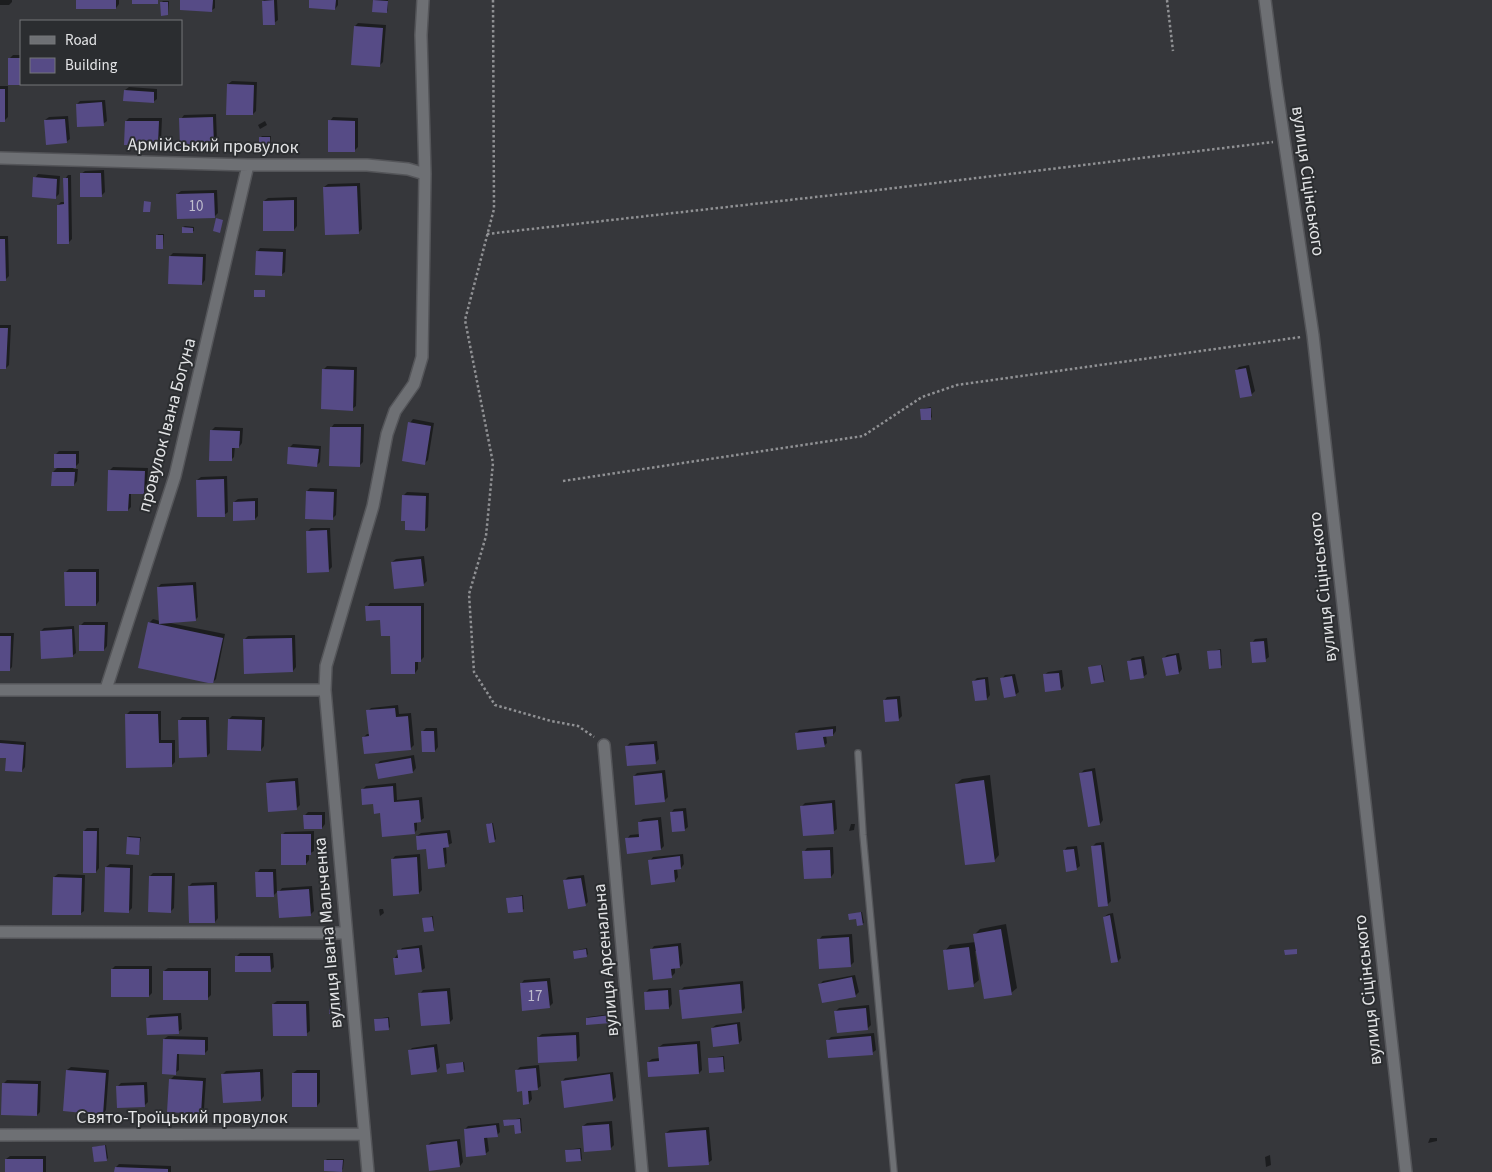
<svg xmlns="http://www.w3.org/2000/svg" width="1492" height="1172" font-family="'Source Sans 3',sans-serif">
	<rect width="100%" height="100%" fill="#36373b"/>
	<path fill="#0007" d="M0,0H12V2L9,5H0Z
		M77,0H119V4L116,8Z
		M182,0H215V8L211,11Z
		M264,0H277L278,20L274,23L263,1Z
		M310,0H338V5L335,9Z
		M374,0H388V10L387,12Z
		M163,1H169L168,14L161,3Z
		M358,23L386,25L383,62L379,66L355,26Z
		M13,55H21V84H9V59Z
		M232,81L257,82L256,111L253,114L228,84Z
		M0,86H8V117L4,121H0Z
		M129,87L157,89V99L153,102L125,90Z
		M105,100L107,121L103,124L77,104L80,101Z
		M216,114L217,142L213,145L181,119L184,115Z
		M68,116L70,139L66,142L45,120L49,117Z
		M333,117L358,118V147L354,151L330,121Z
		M129,118H162L161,141L158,144L126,121Z
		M265,121L267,125L260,129L258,125Z
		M262,136H271L270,146L260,138Z
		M104,170L105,192L101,196L81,174L85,171Z
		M38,174L60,176L59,194L56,197L35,178Z
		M68,175H71L72,239L69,242L58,205L61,202H65V179Z
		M360,183L362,229L358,233L324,187L328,184Z
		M217,190L218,213L214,217L177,194L181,191Z
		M297,197V226L294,230L264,201L268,198Z
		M185,226L194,227V231L192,232L183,227Z
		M158,234H164L163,248L157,236Z
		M0,236H8L9,276L5,280H0Z
		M260,248L286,249L285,272L281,275L257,252Z
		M173,253L206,254L205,280L202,284L170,256Z
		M0,325H11L9,365L6,368H0Z
		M1249,365L1255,391L1251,395L1236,370L1239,367Z
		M327,366L357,367L356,406L352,409L324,369Z
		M931,407L932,417L930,419L922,409Z
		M413,419L434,423L428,460L424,464L410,423Z
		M334,424H364L363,462L360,465L331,428Z
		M215,427L243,428L242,443L239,447L235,446L234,457L231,460L211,431Z
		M293,444L321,446L320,462L316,466L290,447Z
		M59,451H79V463L73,469H78L77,481L74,485L53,472L58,467L56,454Z
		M113,467L148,468L147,490L144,493H131V507L128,510L109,471Z
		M227,476L228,512L224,515L197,480L201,477Z
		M310,488L337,489L336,515L332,519L307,491Z
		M407,492L429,493L428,527L424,530L403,496Z
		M258,498V516L255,519L234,502L238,499Z
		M311,528H330L332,567L328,571L307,532Z
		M424,556L427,581L423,585L392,562L396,559Z
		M69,569H99V601L96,605L65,573Z
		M196,582L198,617L195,620L170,623L225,634L216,679L213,682L149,623L153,619L160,621L158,587L161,584Z
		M370,603H424V657L421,660L418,661V669L415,673L382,619L367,607Z
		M84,622H108L107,646L104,650L81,625Z
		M74,626L76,653L72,656L41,631L44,628Z
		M0,633H14L12,667L9,670L0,669Z
		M295,635L296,667L293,671L244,640L248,636Z
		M1267,638L1269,657L1265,660L1252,643L1255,639Z
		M1221,649L1222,665L1221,666L1208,652Z
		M1179,653L1182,669L1179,673L1164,658L1167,655Z
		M1144,656L1147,674L1143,677L1129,661L1132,658Z
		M1102,665L1105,680L1104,681L1090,668Z
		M1062,670L1064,686L1061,689L1044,675L1048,672Z
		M1015,674L1019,692L1015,695L1002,679L1005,675Z
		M988,677L990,695L987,699L974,681L977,678Z
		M900,696L902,716L898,720L884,701L887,697Z
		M398,705L399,714L411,713L414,745L410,749L363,738L367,734H370L368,711L371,708Z
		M130,711H161V740H175V762L171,766L126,715Z
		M232,716L265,717L264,746L261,750L229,719Z
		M182,717H209L210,753L207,756L179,721Z
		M836,726V731L833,735H826L827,743L824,746L796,734L799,730Z
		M426,728H437L438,747L435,751L422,732Z
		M0,740L26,742L25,767L22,771L7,757H0Z
		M657,741L659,759L655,763L626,747L630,743Z
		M414,755L416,768L413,772L377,764L380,761Z
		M1095,768L1103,820L1100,824L1081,773L1084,770Z
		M665,770L668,797L664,801L634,776L637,773Z
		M990,775L999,855L994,861L956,784L962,779Z
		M298,778L300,805L296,809L267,783L271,780Z
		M396,783L397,800L422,797L424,818L420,821H417V830L414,833L381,812L362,790L366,786Z
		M835,800L837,829L833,832L802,806L805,803Z
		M686,808L688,827L684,830L671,813L674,809Z
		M308,812H325V824L322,828L305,815Z
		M661,817L664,846L661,849L627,839L630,835L640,834L639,822L643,819Z
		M489,823H493L496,839L494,841L487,825Z
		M851,824H855L854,830L849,831Z
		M87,828H99V868L96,872L84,831Z
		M450,830L452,843L446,846L447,863L444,866L417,836L421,833Z
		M314,831V851L309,854V860L306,864L282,835L285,832Z
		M129,836L141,837L138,854L128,837Z
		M1104,842L1111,901L1107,905L1092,847L1096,843Z
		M1077,846L1080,866L1076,869L1064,851L1067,847Z
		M833,847L834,873L831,877L804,852L807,848Z
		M420,854L422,890L419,893L392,860L395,856Z
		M683,854L684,864L681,868H677L678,877L675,881L650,861L653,857Z
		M110,864L133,865L132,908L128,912L106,867Z
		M260,869H276L277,892L273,896L257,873Z
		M153,873H175L174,908L171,911L150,876Z
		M58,874L85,875L84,911L80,914L54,877Z
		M584,875L588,902L585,905L565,880L568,877Z
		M217,882L218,918L215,922L189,886L192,883Z
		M312,886L314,911L310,915L279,892L282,888Z
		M523,895L524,909L522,910L508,898Z
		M380,909H383L384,913L380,916L379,910Z
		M862,912L864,923L858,925L857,918L849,915Z
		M1113,913L1121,958L1118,961L1104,917L1108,914Z
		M433,916L434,928L433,929L423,919Z
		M1006,924L1017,988L1011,993L977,951H975L979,980L973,985L945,951L950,945L976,942L975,934L980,929Z
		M852,934L854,962L850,966L819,940L822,936Z
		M681,943L683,963L680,967H675V973L672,976L651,950L654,946Z
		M422,945L425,968L421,971L394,959L402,948Z
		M587,948L588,954L586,956L574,951Z
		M240,953H273L274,967L270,971L236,957Z
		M115,966H152V993L149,996L112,969Z
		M168,968H211V995L207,999L164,971Z
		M855,975L859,992L855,996L820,984L823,981Z
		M550,978L553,1003L549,1007L521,984L524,980Z
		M743,981L745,1008L742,1012L680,991L684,987Z
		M450,988L453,1019L450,1022L420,994L423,990Z
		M671,988L672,1004L669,1008L646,992L649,989Z
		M332,1000H342L341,1013L331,1002Z
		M277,1001H309L310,1031L306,1034L273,1004Z
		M869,1005L871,1025L867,1029L835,1012L839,1008Z
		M181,1013L182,1029L178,1032L147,1018L150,1015Z
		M611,1014L610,1022L587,1018L588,1017Z
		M389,1017L390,1027L388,1029L375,1019Z
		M740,1022L742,1040L739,1043L714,1046L712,1028L716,1025Z
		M579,1032L580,1056L577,1059L538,1037L542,1034Z
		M874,1033L876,1050L872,1053L828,1040L831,1037Z
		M168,1036L208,1037V1050L204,1054L179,1053V1070L175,1073L164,1039Z
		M700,1041L702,1070L699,1073L648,1062L652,1059L660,1058L659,1047L663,1044Z
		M437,1044L440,1067L437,1070L412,1074L409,1051L412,1048Z
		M724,1056L725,1069L723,1070L709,1058Z
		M464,1062L465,1069L464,1071L448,1065Z
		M539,1065L541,1086L537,1089L531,1090L532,1099L529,1103L517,1070L520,1067Z
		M71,1067L109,1070L106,1110L103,1114L67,1070Z
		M263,1069L264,1096L261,1100L222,1075L226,1071Z
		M297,1070H320V1102L317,1106L293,1073Z
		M613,1072L616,1097L613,1100L562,1082L565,1078Z
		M174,1076L206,1078L204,1109L201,1113L171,1079Z
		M7,1080L41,1081L40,1112L37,1115L4,1083Z
		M147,1082L148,1102L144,1106L118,1086L121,1083Z
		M521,1118L522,1130L521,1132L515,1124L505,1121Z
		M612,1121L614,1145L610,1149L583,1126L587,1123Z
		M499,1123L500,1132L497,1135L487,1136L489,1151L485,1154L465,1129L468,1126Z
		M709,1127L712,1160L708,1163L666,1133L670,1130Z
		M1430,1138H1437V1141L1428,1143Z
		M460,1139L463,1162L460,1166L427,1146L431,1142Z
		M106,1145L108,1158L106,1160L94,1147Z
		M581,1148L582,1159L581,1160L566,1150Z
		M1270,1155L1271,1165L1266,1167L1265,1157Z
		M10,1156H46V1172H6V1159Z
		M327,1159H344L343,1169L342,1170L326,1160Z
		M119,1164L171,1166V1172H116V1167Z"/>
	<path fill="#564b86" d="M76,0H116V9H76Z
		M132,0H158V4H132Z
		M180,0H213L212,12L180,10Z
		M274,0L275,25H263L262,1Z
		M309,0H336L335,10L309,8Z
		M373,0L388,1L387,13L372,12Z
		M160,2H168V15L161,16Z
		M354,26L383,28L380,67L351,65Z
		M8,58H21V85H8Z
		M227,84L254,85L253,115H226Z
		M0,89H5V122H0Z
		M124,90L154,92V103L123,101Z
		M102,102L104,126L77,127L76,104Z
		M213,117L214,146L180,147L179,118Z
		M65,119L67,143L46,145L44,120Z
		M328,120L355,121V152H328Z
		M125,121H159L158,145H124Z
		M259,137H270V148L259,147Z
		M80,173H101L102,197H80Z
		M33,177L57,179L56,199L32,197Z
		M63,178H68L69,244H57V205L64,204Z
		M357,186L359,234L325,235L323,187Z
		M214,193L215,218L177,219L176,194Z
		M294,200V231H263V201Z
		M144,201L151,202L150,212H143Z
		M216,218L223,220L220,233L213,231Z
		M182,227L193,228V233H182Z
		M156,235H163V249H156Z
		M0,239H5L6,281H0Z
		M256,251L283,252L282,276L255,275Z
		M169,256L203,257L202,285L168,284Z
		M254,290H265V297H254Z
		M0,328H8L6,369H0Z
		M1246,368L1252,396L1240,398L1235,370Z
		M322,369L354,370L353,411L321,409Z
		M931,408V420H921L920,409Z
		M408,422L431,426L425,465L402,461Z
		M330,427H361L360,467L329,466Z
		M210,430L240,431L239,448H232V461H209Z
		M288,447L319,449L317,467L287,464Z
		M54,454H76V468H54Z
		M108,470L145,471L144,494H129L128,511H107Z
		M52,472H75L74,486H51Z
		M224,479L225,517H197L196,480Z
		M306,491L334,492L333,520L305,519Z
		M402,495L426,496L425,531L405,530V521H401Z
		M255,501V520L233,521V502Z
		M327,530L329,572L307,573L306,531Z
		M421,559L424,586L394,589L391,562Z
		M64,572H96V606H65Z
		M193,585L196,621L159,624L157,587Z
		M365,606H421V662H415V674H391L390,636H381L380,620L366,621Z
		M148,622L223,638L213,684L138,668Z
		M79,625H105L104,651H79Z
		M72,629L73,657L41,659L40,631Z
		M0,636H11L10,671H0Z
		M292,638L293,672L244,674L243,639Z
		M1264,641L1266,662L1252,663L1250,642Z
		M1220,650L1221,668L1209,669L1207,651Z
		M1176,655L1179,674L1166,676L1162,658Z
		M1141,659L1144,678L1130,680L1127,661Z
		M1101,665L1104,682L1091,684L1088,667Z
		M1059,673L1061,690L1045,692L1043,674Z
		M1012,676L1016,696L1004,698L1000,678Z
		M985,679L987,700L975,701L972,681Z
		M897,699L899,721L885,722L883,700Z
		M395,708L396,717L408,716L411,750L364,754L362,737L369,736L366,710Z
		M125,714H158L159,743H172V767L126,768Z
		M228,719L262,720L261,751L227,750Z
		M178,720H206L207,757L179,758Z
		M833,729V736L823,737L825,747L797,750L795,733Z
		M421,731H434L435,752H422Z
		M0,743L24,745L22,772L5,771L6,758H0Z
		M654,744L656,764L627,766L625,746Z
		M411,758L413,773L378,779L375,764Z
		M1092,771L1100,825L1088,827L1079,773Z
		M662,773L665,802L635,805L633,776Z
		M984,780L995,862L965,865L955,784Z
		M295,781L297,810L268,812L266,783Z
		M393,786L394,802L419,800L421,822L414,823L415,834L382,837L380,813L374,814L373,804L362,805L361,789Z
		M832,803L834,834L803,836L800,806Z
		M683,811L685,831L672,832L670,812Z
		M303,815H322V829H304Z
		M658,820L661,850L627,854L625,838L639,837L638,822Z
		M492,823L495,842L489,843L486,824Z
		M83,831H97L96,873H83Z
		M447,833L449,847L443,848L445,867L428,869L426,849L417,850L416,836Z
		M281,834H311V855H306V865H281Z
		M127,837L140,838L139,855L126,854Z
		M1101,845L1108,906L1098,907L1091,846Z
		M1074,849L1077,870L1066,872L1063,850Z
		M830,850L831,878L804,879L802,851Z
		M680,856L681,869L674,870L675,882L651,885L648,860Z
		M417,857L419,894L393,896L391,859Z
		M105,867L130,868L129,913L104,912Z
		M255,872H273L274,897H256Z
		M149,876H172L171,913L148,912Z
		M53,877L82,878L81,915H52Z
		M581,878L586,906L568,909L563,880Z
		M214,885L215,923H189L188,886Z
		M309,889L311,916L279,918L277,891Z
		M522,896L523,912L508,913L506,898Z
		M861,912L863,925L857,926L856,919L849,920L848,914Z
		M1110,915L1118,962L1111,963L1103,917Z
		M432,917L434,931L424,932L422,918Z
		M1001,929L1012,995L984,999L973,934Z
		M849,937L851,967L819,969L817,939Z
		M678,946L680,968L671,969L672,978L653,980L650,949Z
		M969,947L974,987L948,990L943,950Z
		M419,948L422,972L395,975L393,958H398L397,950Z
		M586,949L587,957L574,959L573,951Z
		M1297,949V954L1285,955L1284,950Z
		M235,956H270L271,972H235Z
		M111,969H149V997H111Z
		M163,971H208V1000H163Z
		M852,977L856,997L822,1003L818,984Z
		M547,981L550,1008L522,1011L520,983Z
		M740,984L742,1013L682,1019L679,990Z
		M668,990L669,1009L645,1010L644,992Z
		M447,991L450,1024L421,1026L418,993Z
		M330,1001H341V1014H329Z
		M272,1004H306L307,1036H273Z
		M866,1008L868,1030L837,1033L834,1011Z
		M610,1015L611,1023L586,1025V1018Z
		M178,1016L179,1034L147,1035L146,1018Z
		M388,1018L389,1030L375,1031L374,1019Z
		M737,1024L739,1044L713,1047L711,1028Z
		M576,1035L577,1061L538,1063L537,1037Z
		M871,1036L873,1055L828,1058L826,1040Z
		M163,1039L205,1040V1055L177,1054L176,1075L162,1074Z
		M697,1044L699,1074L648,1077L647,1062L659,1061L658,1047Z
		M434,1047L437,1072L411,1075L408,1050Z
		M723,1057L724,1072L709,1073L708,1058Z
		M463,1062L464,1072L447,1074L446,1064Z
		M536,1068L538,1090L528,1091L529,1104L523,1105L522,1091L517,1092L515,1070Z
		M66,1070L106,1073L103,1115L63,1111Z
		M260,1072L261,1101L223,1103L221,1074Z
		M292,1073H317V1107H292Z
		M610,1074L613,1101L564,1108L561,1081Z
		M169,1079L203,1081L201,1114L167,1112Z
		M2,1083L38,1084L37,1116L1,1115Z
		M144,1085L145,1107L117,1108L116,1086Z
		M520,1119L521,1133L515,1134L514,1125L504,1126L503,1120Z
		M609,1124L611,1150L584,1152L582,1126Z
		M496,1125L498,1137L484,1138L486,1155L466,1157L464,1129Z
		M706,1130L709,1165L668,1167L665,1133Z
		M457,1141L460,1167L429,1171L426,1145Z
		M105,1145L107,1161L94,1162L92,1147Z
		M580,1149L581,1161L566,1162L565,1150Z
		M5,1159H43V1172H5Z
		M324,1160H343L342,1172L324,1171Z
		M115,1167L168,1169V1172H114Z"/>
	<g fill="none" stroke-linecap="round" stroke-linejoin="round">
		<defs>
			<path id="lane" d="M858,753L863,835L894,1172"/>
			<path id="street" d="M1265,0L1276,85L1313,335L1406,1172
				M0,158L248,165H367L408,169L425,174
				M106,689L175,476L248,165
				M0,690H325
				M604,745L642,1172
				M0,932L345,933
				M0,1135L364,1134
				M368,1172L325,690L326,666L373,506L387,434L395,411L414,384L422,357L425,174L421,35L423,0"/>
		</defs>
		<use href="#lane" stroke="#545559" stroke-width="8"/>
		<use href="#street" stroke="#545559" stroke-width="14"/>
		<path stroke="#909194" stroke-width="2.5" stroke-dasharray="2.5 2.5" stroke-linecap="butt" d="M493,0L494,209L465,320L493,463L486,536L469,594L474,672L495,705L551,721L578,726L594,737
			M1167,0L1173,51
			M487,234L878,190L1273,142
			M563,481L863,436L922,397L957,385L1301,337"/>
		<use href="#lane" stroke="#6e7074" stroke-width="5.5"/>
		<use href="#street" stroke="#6e7074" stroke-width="11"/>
	</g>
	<g text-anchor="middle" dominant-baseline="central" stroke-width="4" stroke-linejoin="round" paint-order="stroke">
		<g font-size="15" fill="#c0bece">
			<text x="196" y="206">10</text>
			<text x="535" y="996">17</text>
		</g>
		<g font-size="18" fill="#e3e4e6" stroke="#2b2d30">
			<text transform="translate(213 146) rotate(1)">Армійський провулок</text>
			<text transform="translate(1308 181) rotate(82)">вулиця Сіцінського</text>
			<text transform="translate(167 425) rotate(-75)">провулок Івана Богуна</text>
			<text transform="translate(1323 587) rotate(-96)">вулиця Сіцінського</text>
			<text transform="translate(328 933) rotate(-95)">вулиця Івана Мальченка</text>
			<text transform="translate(606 960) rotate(-95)">вулиця Арсенальна</text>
			<text transform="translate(1368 990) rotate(-96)">вулиця Сіцінського</text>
			<text x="182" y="1117">Свято-Троїцький провулок</text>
		</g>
	</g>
	<rect x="20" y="20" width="162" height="65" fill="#2b2d30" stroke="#757679"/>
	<rect x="30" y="36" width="25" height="8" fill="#6e7074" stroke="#757679"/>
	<text x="65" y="45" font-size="15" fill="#e3e4e6">Road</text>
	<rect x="30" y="58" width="25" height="15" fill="#564b86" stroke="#757679"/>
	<text x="65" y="70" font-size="15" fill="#e3e4e6">Building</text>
</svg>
